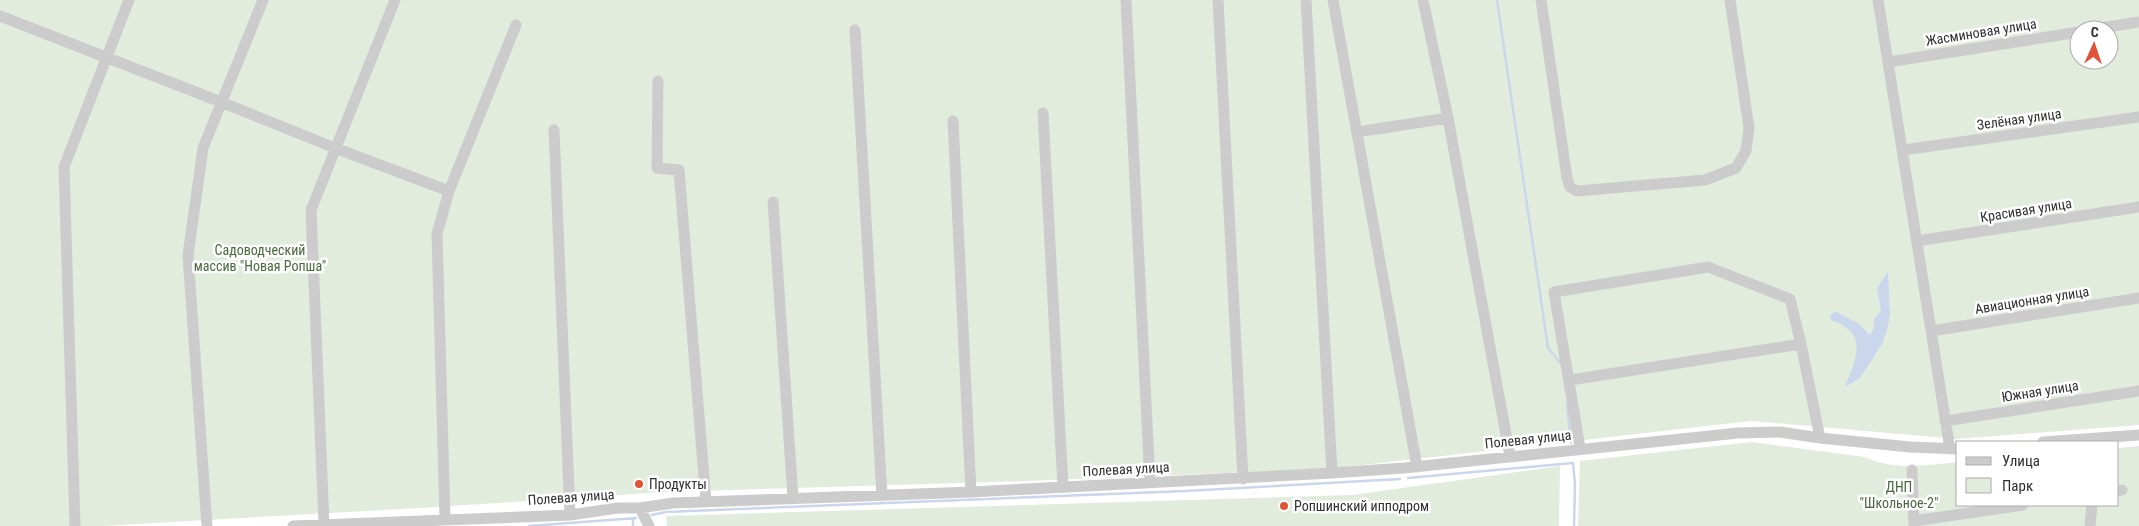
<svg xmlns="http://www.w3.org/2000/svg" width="2139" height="526" font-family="'Roboto Condensed',sans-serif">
	<rect width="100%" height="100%" fill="#fff"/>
	<path fill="#e1ecdd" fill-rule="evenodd" d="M0,0H2139V425L1956,439L1751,421L1327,469L1026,481L664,492L436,507L102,526H0ZM2079,30H2109V60H2079Z
		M1752,442L1865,457C1893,471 1928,465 1958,462V505H2118V448L2139,446V526H1578L1580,461Z
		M1560,466L1559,526H667L666,516L1352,495Z"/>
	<path fill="#cad6eb" d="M1888,272L1890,314L1888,327L1882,344L1860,378L1845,387C1857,358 1869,333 1831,320L1830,316L1835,311L1859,324L1870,335L1874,328V319L1881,311L1877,288Z"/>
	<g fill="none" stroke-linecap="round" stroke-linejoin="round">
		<path stroke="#cad6eb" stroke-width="2.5" d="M1497,0L1548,348L1562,365
			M1567,403L1571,443
			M1408,478L1573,463L1575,484L1574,526
			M652,515L666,512L1185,491L1400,479
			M529,526L636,518
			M633,526V519"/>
		<path stroke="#ccc" stroke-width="11" d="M1126,0L1150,483
			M1218,0L1243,479
			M1306,0L1332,473
			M1333,0L1417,467
			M1423,0L1448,118L1510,456
			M1541,0L1567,178L1570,187L1577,191L1705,180L1736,168L1746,151L1749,128L1730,0
			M1878,0L1950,449
			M0,16L221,102L335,148L449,191
			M855,30L882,496
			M2089,30L2139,22
			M1888,62L2079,32
			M658,81L657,168L679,170L706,502
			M1043,113L1063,487
			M953,121L971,492
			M554,130L570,515
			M1357,132L1448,118
			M1903,150L2139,117
			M773,202L793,498
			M1917,241L2139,207
			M1931,331L2139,298
			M1570,380L1801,344
			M1945,421L2139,391
			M2043,442L2139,435
			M1580,448L1554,292L1708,267L1790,299L1801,344L1820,438
			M1912,470L1914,526
			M2118,491L2122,490
			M640,508L649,526
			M445,519L437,234L449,191L516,25
			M1914,521L2023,505
			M324,524L311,210L395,0
			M75,526L64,167L129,0
			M207,526L188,255L203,148L263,0
			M293,526L570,515L618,508H640L673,503L971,492L1332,473L1404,468L1738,433L1780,432L1820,438L1910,447L1958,449
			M2090,526L2092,505"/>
	</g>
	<g fill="#e05337" stroke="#fff" stroke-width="2">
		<circle cx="639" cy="484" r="5"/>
		<circle cx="1284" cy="506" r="5"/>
	</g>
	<g text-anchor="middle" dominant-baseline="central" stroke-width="5" stroke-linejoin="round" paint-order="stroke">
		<g font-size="14" fill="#2f2f2f" stroke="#fff">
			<text transform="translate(1981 32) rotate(-9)">Жасминовая улица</text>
			<text transform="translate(2019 119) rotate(-8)">Зелёная улица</text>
			<text transform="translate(2026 210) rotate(-9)">Красивая улица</text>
			<text transform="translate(2032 300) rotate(-9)">Авиационная улица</text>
			<text transform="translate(2040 391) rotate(-9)">Южная улица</text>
			<text transform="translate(1528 439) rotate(-6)">Полевая улица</text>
			<text transform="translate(1126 469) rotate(-3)">Полевая улица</text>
			<text transform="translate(571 497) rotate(-4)">Полевая улица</text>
		</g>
		<g font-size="14" fill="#47693d" stroke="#fff">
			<text x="260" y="250">Садоводческий<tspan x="260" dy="16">массив "Новая Ропша"</tspan></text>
			<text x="1899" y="487">ДНП<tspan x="1899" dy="16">"Школьное-2"</tspan></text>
		</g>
		<g font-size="14" fill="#2f2f2f" stroke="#fff" text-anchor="start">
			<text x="649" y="484">Продукты</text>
			<text x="1294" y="506">Ропшинский ипподром</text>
		</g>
	</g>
	<rect x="1956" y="441" width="162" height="65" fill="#ffffff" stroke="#acacac"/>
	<rect x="1966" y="457" width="25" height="8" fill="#cccccc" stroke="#acacac"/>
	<text x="2002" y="466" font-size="15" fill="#2f2f2f">Улица</text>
	<rect x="1966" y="478" width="25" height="15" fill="#e1ecdd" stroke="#acacac"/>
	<text x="2002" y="491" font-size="15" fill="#2f2f2f">Парк</text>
	<g transform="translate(2094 45) rotate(3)"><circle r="24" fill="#ffffff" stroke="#acacac"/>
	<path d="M0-4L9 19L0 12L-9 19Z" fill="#e05337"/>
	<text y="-8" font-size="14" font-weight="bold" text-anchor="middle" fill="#2f2f2f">С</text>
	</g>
</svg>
